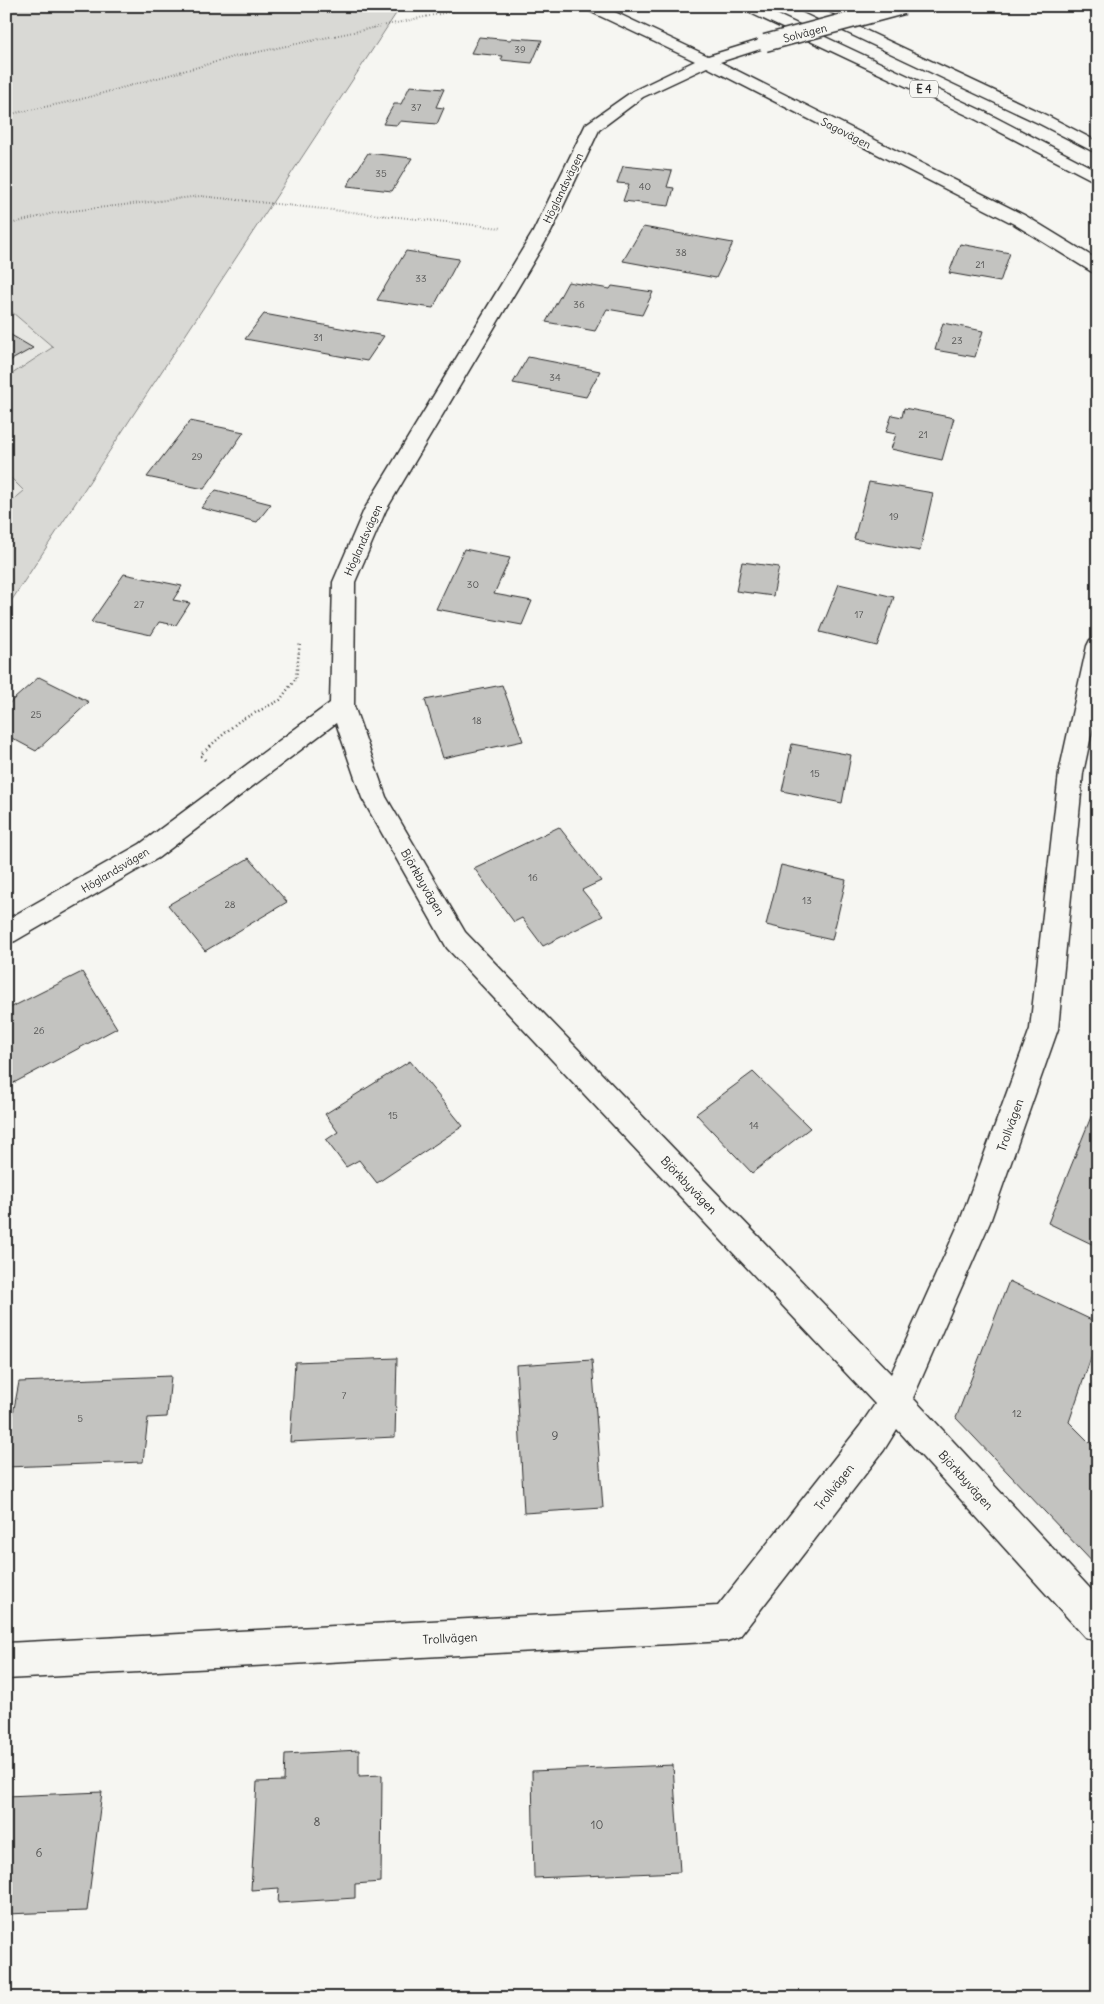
<svg xmlns="http://www.w3.org/2000/svg" width="1104" height="2004" font-family="Delius,sans-serif">
	<rect width="100%" height="100%" fill="#f6f6f2"/>
	<filter id="ink" filterUnits="userSpaceOnUse"><feTurbulence type="fractalNoise" baseFrequency=".02" numOctaves="2"/><feDisplacementMap in="SourceGraphic" scale="10" xChannelSelector="R" yChannelSelector="G"/><feConvolveMatrix kernelMatrix="1 2 1 2 8 2 1 2 1" color-interpolation-filters="sRGB"/></filter>
	<g filter="url(#ink)">
		<path fill="#e7e7e3" d="M6,307L53,347L6,378Z
			M6,473L24,491L6,506Z"/>
		<path fill="#d9d9d5" stroke="#828280" d="M6,6H401L6,609V506L24,491L6,473V378L53,347L6,307Z"/>
		<path fill="#c3c3c0" stroke="#2b2b2b" d="M479,37L510,40L512,38L542,40L532,63L501,60L503,56L471,53Z
			M410,86L444,89L436,107L444,108L437,124L400,121L397,125L383,124L394,104H401Z
			M368,153L412,158L392,191L347,186Z
			M623,166L672,171L667,187L674,188L669,206L623,201L629,184L617,183Z
			M643,227L733,243L716,278L623,261Z
			M960,244L1010,253L1000,282L949,273Z
			M406,251L459,259L433,308L377,300Z
			M568,282L610,289L612,286L653,292L642,315L607,309L595,331L546,322Z
			M264,314L384,336L367,361L245,339Z
			M943,323L983,331L975,357L935,350Z
			M6,332L33,348L6,363Z
			M528,357L600,371L586,397L513,383Z
			M904,408L954,418L942,460L891,449L896,434L886,432L892,415L902,417Z
			M190,421L244,432L204,489L147,477Z
			M869,482L933,493L920,551L854,539Z
			M216,490L271,504L257,522L201,508Z
			M464,549L510,558L494,594L532,601L522,625L436,609Z
			M742,562L779,567L773,596L736,591Z
			M124,574L182,586L173,600L190,603L176,625L159,622L151,635L91,622Z
			M839,584L894,597L877,646L820,632Z
			M39,677L89,702L36,751L6,735V706Z
			M502,685L523,741L443,758L425,700Z
			M792,744L851,755L842,803L782,791Z
			M559,827L601,881L582,890L603,916L543,946L522,918L514,922L474,868Z
			M249,858L287,902L205,951L168,905Z
			M781,865L846,880L832,940L766,925Z
			M82,972L117,1028L6,1087V1010Z
			M410,1061L463,1126L377,1183L359,1160L346,1167L326,1140L338,1132L325,1114Z
			M753,1072L810,1128L752,1173L696,1114Z
			M1097,1102H1098V1247L1048,1223Z
			M1009,1281L1098,1323V1337L1069,1422L1098,1451V1568L956,1418Z
			M397,1358L395,1437L290,1442L295,1362Z
			M592,1360L603,1508L524,1513L516,1365Z
			M171,1376L167,1417L148,1418L143,1462L6,1467V1451L19,1382Z
			M359,1750V1776L382,1775L381,1882L355,1884V1898L278,1903L279,1888L251,1890L257,1782L284,1781L285,1754Z
			M673,1765L680,1872L534,1878L532,1771Z
			M102,1792L87,1911L6,1914V1796Z"/>
		<g fill="none" stroke-linecap="round" stroke-linejoin="round">
			<defs>
				<path id="street" d="M583,6H602L708,56L760,40H770L772,43L770,46L720,62L1026,216L1098,260V273L1092,272L1014,224L707,67L643,97L599,130L551,232L386,510L355,582L354,706L386,797L465,932L891,1374L960,1221L1030,1029L1059,773L1087,646L1090,640L1098,638V703L1083,773L1058,1029L990,1222L913,1398L1098,1597V1642L1085,1637L897,1429L884,1450L740,1636L727,1641L6,1679V1643L718,1606L860,1426L875,1404L447,948L362,798L336,723L158,858L15,941L6,944V920L140,844L330,703L333,582L364,510L533,232L586,124L633,91L695,61L585,9Z"/>
				<path id="highway" d="M740,6H759L985,112L1098,171V183L973,118L742,9Z
					M795,6H814L1050,117L1098,142V154L1038,123L797,9Z"/>
			</defs>
			<use href="#street" stroke="#2b2b2b" stroke-width="3"/>
			<use href="#highway" stroke="#2b2b2b" stroke-width="3"/>
			<path stroke="#2b2b2b" stroke-width="2" stroke-dasharray="0.5 2.5" stroke-linecap="butt" d="M6,115L78,100L234,57L458,10L493,6
				M6,225L54,213L201,196L502,228"/>
			<path stroke="#2b2b2b" stroke-width="2.5" stroke-dasharray="1 3" stroke-linecap="butt" d="M210,746L239,721L280,700L296,678L300,642"/>
			<path stroke="#2b2b2b" stroke-width="3" stroke-dasharray="1 4" stroke-linecap="butt" d="M205,760L200,755L212,745"/>
			<use href="#street" fill="#f6f6f2" fill-rule="evenodd"/>
			<use href="#highway" fill="#f6f6f2" fill-rule="evenodd"/>
			<defs>
				<path id="street-bridge" d="M765,43L903,6"/>
			</defs>
			<use href="#street-bridge" stroke="#2b2b2b" stroke-width="19" stroke-linecap="butt"/>
			<use href="#street-bridge" stroke="#f6f6f2" stroke-width="16"/>
		</g>
	</g>
	<g text-anchor="middle" dominant-baseline="central" stroke-width="4" stroke-linejoin="round" paint-order="stroke">
		<g font-size="10" fill="#515150">
			<text x="520" y="49">39</text>
			<text x="416" y="107">37</text>
			<text x="381" y="173">35</text>
			<text x="645" y="186">40</text>
			<text x="681" y="252">38</text>
			<text x="980" y="264">21</text>
			<text x="421" y="278">33</text>
			<text x="579" y="304">36</text>
			<text x="318" y="337">31</text>
			<text x="957" y="340">23</text>
			<text x="555" y="377">34</text>
			<text x="923" y="434">21</text>
			<text x="197" y="456">29</text>
			<text x="894" y="516">19</text>
			<text x="473" y="584">30</text>
			<text x="139" y="604">27</text>
			<text x="859" y="614">17</text>
			<text x="36" y="714">25</text>
			<text x="477" y="720">18</text>
			<text x="815" y="773">15</text>
			<text x="533" y="877">16</text>
			<text x="807" y="900">13</text>
			<text x="230" y="904">28</text>
			<text x="39" y="1030">26</text>
			<text x="393" y="1115">15</text>
			<text x="754" y="1125">14</text>
			<text x="344" y="1395">7</text>
			<text x="1017" y="1413">12</text>
			<text x="80" y="1418">5</text>
		</g>
		<g font-size="11" fill="#2b2b2b" stroke="#f6f6f2">
			<text transform="translate(805 33) rotate(-15)">Solvägen</text>
			<text transform="translate(846 133) rotate(27)">Sagovägen</text>
			<text transform="translate(563 188) rotate(-64)">Höglandsvägen</text>
			<text transform="translate(363 540) rotate(-66)">Höglandsvägen</text>
			<text transform="translate(115 870) rotate(-31)">Höglandsvägen</text>
		</g>
		<rect fill="#f6f6f2" stroke="#686867" stroke-width="1" x="910" y="80.5" width="28" height="17" rx="4"/>
		<g font-size="11" font-weight="bold" fill="#2b2b2b">
			<text x="924" y="89">E 4</text>
		</g>
		<g font-size="12" fill="#2b2b2b" stroke="#f6f6f2">
			<text transform="translate(423 882) rotate(60)">Björkbyvägen</text>
			<text transform="translate(1010 1125) rotate(-70)">Trollvägen</text>
			<text transform="translate(689 1185) rotate(46)">Björkbyvägen</text>
			<text transform="translate(966 1480) rotate(48)">Björkbyvägen</text>
			<text transform="translate(834 1487) rotate(-52)">Trollvägen</text>
			<text transform="translate(450 1638) rotate(-3)">Trollvägen</text>
		</g>
		<g font-size="12" fill="#515150">
			<text x="555" y="1435">9</text>
			<text x="317" y="1821">8</text>
			<text x="597" y="1824">10</text>
			<text x="39" y="1852">6</text>
		</g>
	</g>
	<rect width="1104" height="2004" fill="none" stroke="#f6f6f2" stroke-width="25"/>
	<rect x="12" y="12" width="1079" height="1979" fill="none" stroke="#2b2b2b" stroke-width="2" filter="url(#ink)"/>
</svg>
